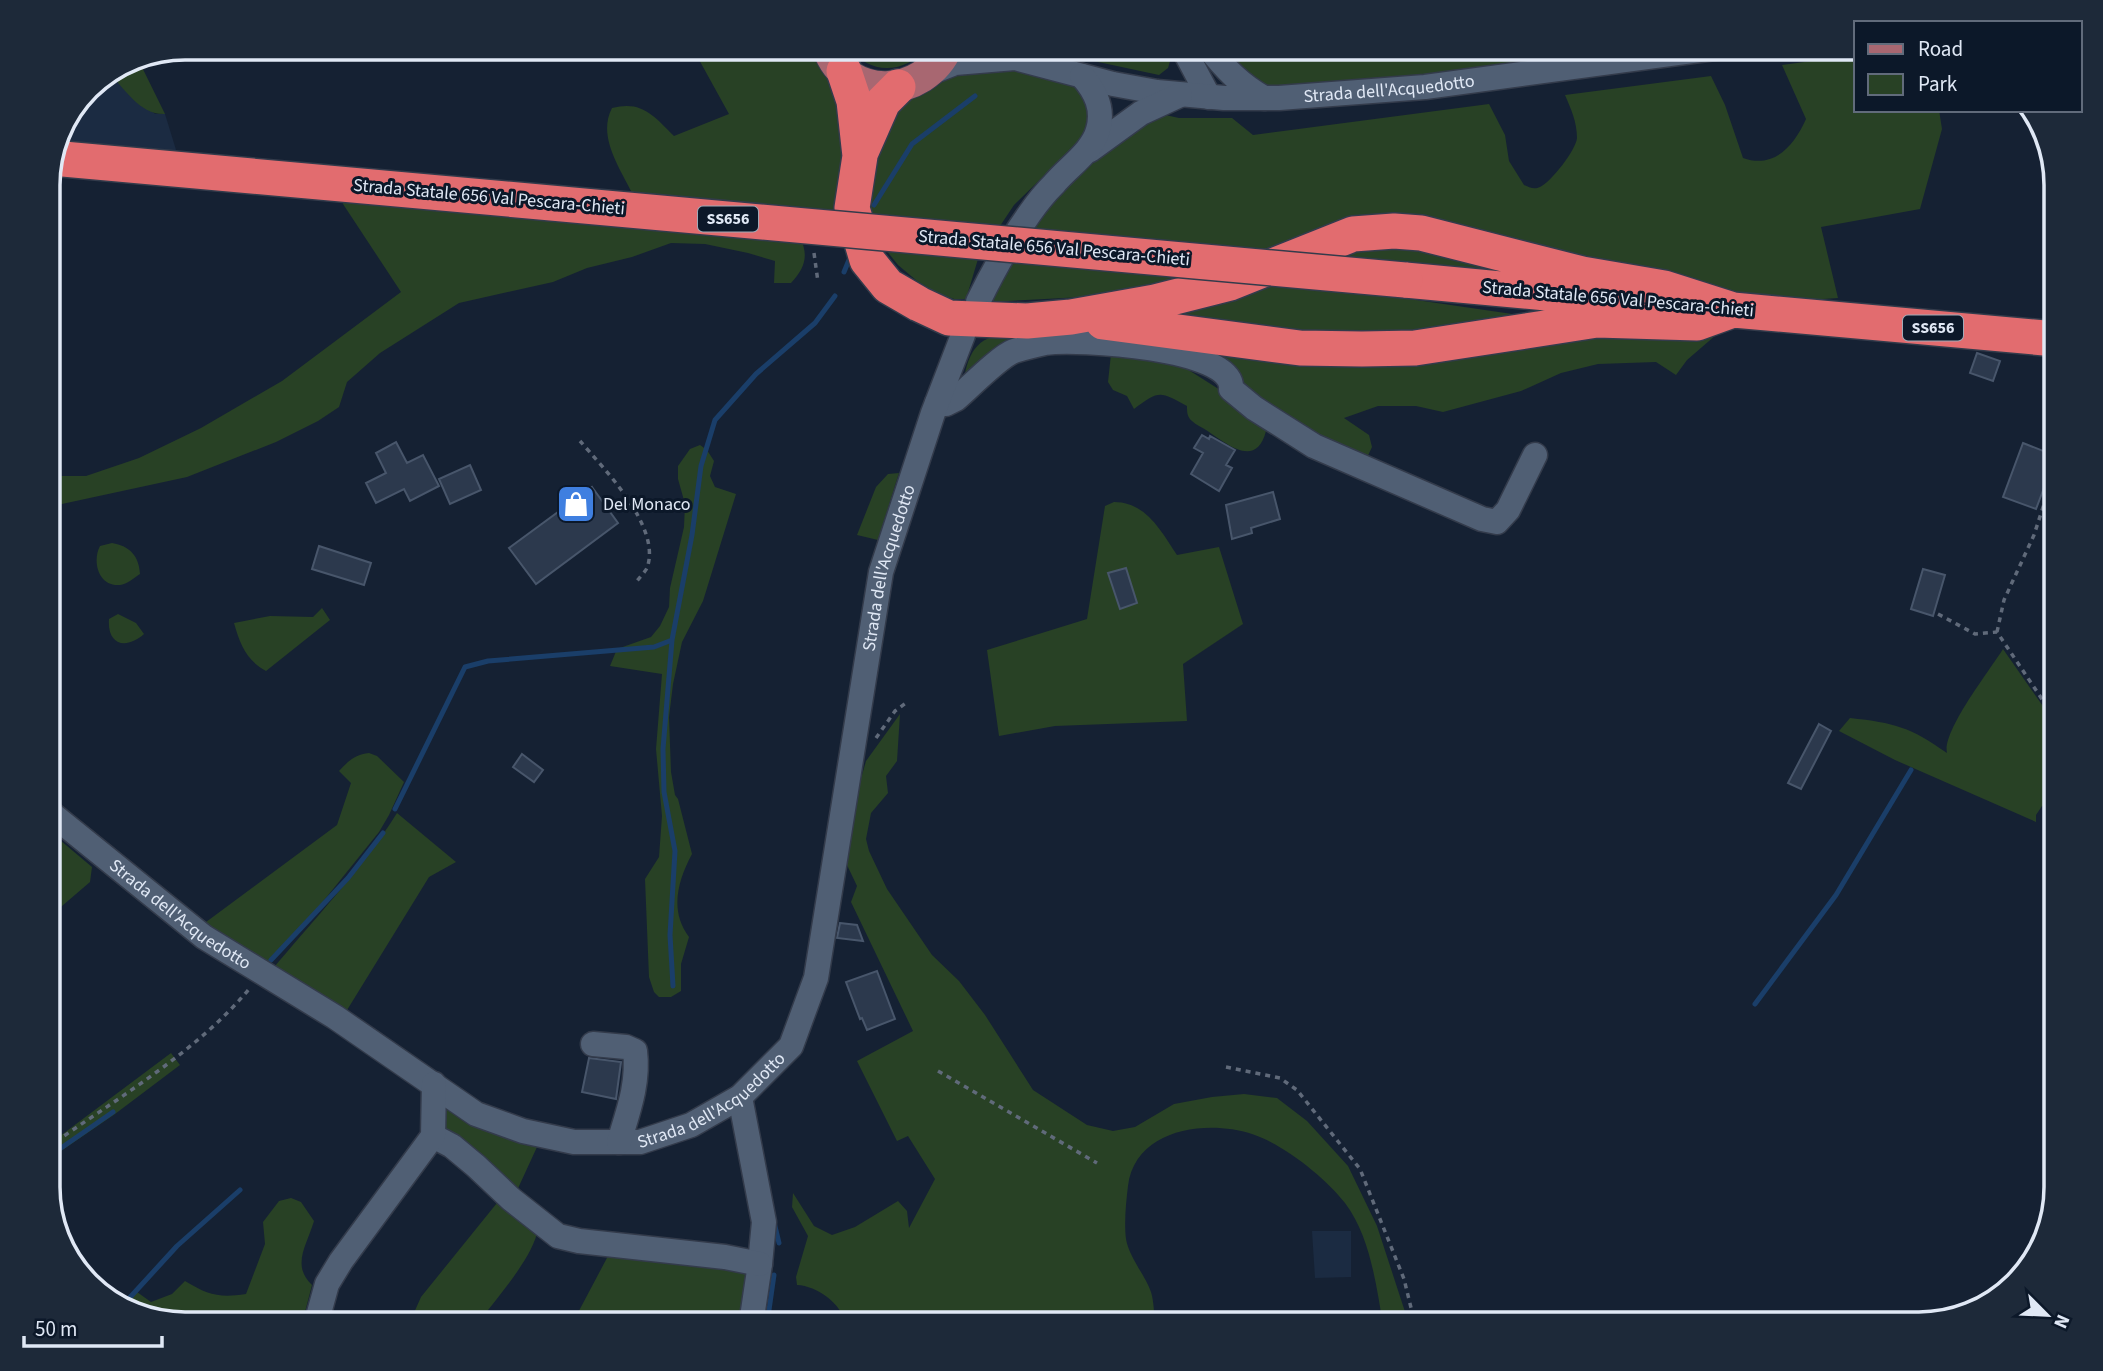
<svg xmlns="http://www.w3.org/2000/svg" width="2103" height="1371" font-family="'Source Sans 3',sans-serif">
	<rect width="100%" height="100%" fill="#152133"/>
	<path fill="#1b2b42" d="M109,73L155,114H165L177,153L56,141L58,132L88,87Z
		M1351,1231V1277L1315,1278L1312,1231Z"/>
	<path fill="#284125" d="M692,47H818L845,124L840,212L633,195C620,168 597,137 612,108C642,100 654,116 674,136L729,114Z
		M849,47H927C906,74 869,76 849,47Z
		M1028,47H1128L1153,54L1157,47L1174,48L1168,68L1159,75Z
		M1215,47H1327L1333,57L1402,52L1405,47H1616L1414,80L1265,90Z
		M1856,55V110H1939L1942,129L1920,209L1821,227L1838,298L1779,302L1720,296L1432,221L1282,258L1027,237L1066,184L1094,158L1161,114L1179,118H1232L1253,135L1489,104L1505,135L1509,161L1524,185C1529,187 1534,190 1540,187C1551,182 1576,150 1577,138C1577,122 1571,109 1565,95L1711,76L1725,105L1743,158C1774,169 1794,146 1806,119L1782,65Z
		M137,57L165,114C140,115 126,90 109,73Z
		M1022,69L1082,86L1092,97L1088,133L1014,205L978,259L966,299H954L937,293L917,281L898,265L882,245L868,200L877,144L901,107L915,96L931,90L958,71Z
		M344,195L800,237C809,256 805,268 791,283H774L775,261L748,253L705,244L671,243L632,257L587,268L553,282L459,303L380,353L347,382L339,407L318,421L276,442L187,477L48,507V468L61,476H86L139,458L201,428L282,381L401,292L343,204Z
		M1375,240L1554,274L1330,264L1342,250Z
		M1015,257L1229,275L1122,295L988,302Z
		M1293,282L1533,317L1429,340L1120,317L1207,294Z
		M1588,335H1716L1687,360L1676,375L1656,362L1598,364L1561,373L1521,391L1443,412L1416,406H1378L1344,418L1369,435L1372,447L1365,462L1255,397C1239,375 1216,365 1192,353Z
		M996,336L1011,337L1003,350L963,386C966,364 971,341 996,336Z
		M1111,354L1176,362L1217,388L1256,417L1266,431C1256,470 1226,443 1206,430C1202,427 1196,425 1192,421C1187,417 1187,412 1187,406C1160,391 1159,390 1134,409L1127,396L1113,390L1108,382Z
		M700,445L707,450L714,461L710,476L715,487L736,494L703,601L682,642L673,684L669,717L671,772L675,795L678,799L692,854C678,880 669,911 689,937L681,964V991L671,997H659L654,992L649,977L645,879L659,857L662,816L656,749L662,674L610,666L617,649L651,637L660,626L669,607L670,588L684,527L685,504L678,479V466L690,449Z
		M899,473L878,540L857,535L876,487L888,474Z
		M1114,502C1146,502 1161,531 1177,555L1219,547L1243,624L1183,664L1187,721L1055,726L999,736L987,650L1087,619L1105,506Z
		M112,543C130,546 139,556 140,574C134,578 127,584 120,585C98,587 92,561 100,546Z
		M322,608L330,620L266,671C246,660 240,644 234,623L270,616L313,617Z
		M118,614L136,623L144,634C126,650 107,645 109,619Z
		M2003,649L2056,725V804L2042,806L2036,815V822L1895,760L1839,731L1850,718C1895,723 1910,727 1947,753C1942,731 1990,670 2003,649Z
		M900,714L897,761L886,776L888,793L871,813L866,839L869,851L887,889L932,955L959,981L985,1015L1033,1090L1087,1125L1113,1131L1135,1127L1174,1104L1212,1097L1244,1094L1277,1098L1307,1121L1348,1166L1377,1226L1409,1324H1383C1376,1284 1370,1236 1345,1203C1326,1178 1283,1144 1252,1134C1206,1119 1135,1129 1128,1186C1126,1202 1124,1223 1126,1239C1129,1257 1145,1275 1151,1292C1154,1302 1154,1314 1155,1324H846C841,1303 817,1286 797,1285L796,1277L808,1236L792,1207L793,1193L814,1226L832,1235L855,1227L898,1201L907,1211L909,1228L935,1179L908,1136L897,1141L857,1061L913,1031L851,902L857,886L847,865L858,789L866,761Z
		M369,753L377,756L404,782L389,815L379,832L313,914L264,967L202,925L337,825L351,783L339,771C348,761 356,754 369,753Z
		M397,813L456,862L429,877L344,1015L271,971C314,919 361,871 397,813Z
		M48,830L92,867L90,882L48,918Z
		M171,1053L180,1065L115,1114L48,1160V1145Z
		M439,1095L491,1126L537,1147L514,1197L439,1133Z
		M291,1198L301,1202L314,1221C307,1245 291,1265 312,1285L304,1316L305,1324H185L124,1305L137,1292L151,1302L172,1294L185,1281C208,1295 219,1298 246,1294L265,1244L263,1222L279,1201Z
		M501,1198L538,1229C533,1258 496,1299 477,1324H409L421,1297Z
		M608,1256L756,1273L739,1324H572Z"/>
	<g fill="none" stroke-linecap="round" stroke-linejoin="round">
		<path stroke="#1a3e69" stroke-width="5" d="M874,205L912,144L975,96
			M844,272L851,255
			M395,809L465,667L488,661L654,647L672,640
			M271,960L348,878L383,833
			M673,986L670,935L675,851L664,792L663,749L672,640L692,535L701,466L715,420L756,374L815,323L835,296
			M1755,1004L1836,895L1911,770
			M48,1157L113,1112
			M774,1222L779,1243
			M123,1305L177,1246L240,1190
			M767,1324L774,1275"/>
	</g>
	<path fill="#2c394d" stroke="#48566b" stroke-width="2" d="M1977,353L2000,361L1993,381L1970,373Z
		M1202,435L1209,439L1210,436L1235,450L1226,465L1232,468L1219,491L1191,474L1203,453L1194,448Z
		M396,442L407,463L423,455L439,486L410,501L404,489L376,503L366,483L386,473L376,453Z
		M2023,443L2056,456L2036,509L2003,497Z
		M470,465L481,490L450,504L439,479Z
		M592,487L618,523L536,584L509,548Z
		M1273,492L1280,519L1251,528L1252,533L1232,539L1226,505Z
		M319,546L371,563L364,585L312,569Z
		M1126,568L1137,603L1120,609L1108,573Z
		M1923,569L1945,575L1933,616L1911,609Z
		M1819,724L1831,731L1801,789L1788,783Z
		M522,754L543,770L534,782L513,767Z
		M840,923L857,925L863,941L837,938Z
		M877,971L895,1019L867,1030L862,1018L860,1019L846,982Z
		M589,1058L621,1062L616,1099L582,1092Z"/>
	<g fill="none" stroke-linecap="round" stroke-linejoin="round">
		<defs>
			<g id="minor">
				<path d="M1208,47C1225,69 1241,85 1264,98"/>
				<path d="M1183,48L1209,97"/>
				<path id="s1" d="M927,74L955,63L1015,58L1113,84L1157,92L1224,98H1279L1425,87L1722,47"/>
				<path d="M1090,150L1141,113L1180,95"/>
				<path d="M978,302C993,271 1010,241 1030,213C1037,203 1045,193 1054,184C1068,167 1092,152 1098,130C1104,109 1096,92 1082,76"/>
				<path d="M937,403L946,404L956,399C970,387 999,357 1014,351C1024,348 1035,345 1045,343C1074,338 1236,347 1231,389L1254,408L1314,446L1482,519L1497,522L1508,510L1535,455"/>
				<path id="s2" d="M48,811L204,937L335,1017L476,1114L523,1131L574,1142H640L691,1125L740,1097L791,1046L816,978L881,572L933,413L963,335"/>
				<path d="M593,1044L626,1047L635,1051C639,1083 628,1112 619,1142"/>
				<path d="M740,1097L764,1222L760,1264L751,1324"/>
				<path d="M433,1136L452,1146L476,1166L511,1199L558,1236L579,1241L725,1257L760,1264"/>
				<path d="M316,1324L327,1284L341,1261L433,1136L434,1084"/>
			</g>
			<path id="major" d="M828,47C847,103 925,98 947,47"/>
			<path id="highway" d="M844,71L854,101L860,156L852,208L867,260L888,286L919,304L949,318L1027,321L1071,317L1155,302L1230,283L1353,234L1394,231L1421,233L1582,274L1664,288L1733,310
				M861,152L883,102L898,87
				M1405,280L1610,299
				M1711,308L2056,339
				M1103,322L1300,348L1362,349L1415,348L1597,320L1697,323L1733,310"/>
		</defs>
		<use href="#minor" stroke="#333b4b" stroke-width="27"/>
		<use href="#major" stroke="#333b4b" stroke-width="34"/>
		<use href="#highway" stroke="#333b4b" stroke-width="38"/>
		<path stroke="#606a7a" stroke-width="3.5" stroke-dasharray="5 5" stroke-linecap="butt" d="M1244,47L1250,55L1385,51L1405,47
			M814,253L818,282
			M580,441C604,469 662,527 647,568C645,572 640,577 637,581
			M1938,614L1975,634L1997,632L2056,720
			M1997,632L2004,600L2034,535L2046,498L2056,480
			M876,738L895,711L906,703
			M1226,1067L1280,1078L1297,1090L1360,1169L1404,1279L1415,1324
			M938,1071L1097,1163
			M48,1147C115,1100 198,1051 250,988"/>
		<use href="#minor" stroke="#505f74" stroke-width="24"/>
		<use href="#major" stroke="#a86771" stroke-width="32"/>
		<use href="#highway" stroke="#e26c6f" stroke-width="35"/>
		<defs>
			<path id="highway-bridge" d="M52,158L1405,280"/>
		</defs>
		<use href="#highway-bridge" stroke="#333b4b" stroke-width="38" stroke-linecap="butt"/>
		<use href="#highway-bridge" stroke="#e26c6f" stroke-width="35"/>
	</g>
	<defs>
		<symbol id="shop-square" viewBox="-11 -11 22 22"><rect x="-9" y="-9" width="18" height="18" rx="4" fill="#3f7fe0" stroke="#0c1829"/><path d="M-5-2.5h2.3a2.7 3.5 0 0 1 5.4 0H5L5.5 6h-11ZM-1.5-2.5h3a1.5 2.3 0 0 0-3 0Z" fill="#fff"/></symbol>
	</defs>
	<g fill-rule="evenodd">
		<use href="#shop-square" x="554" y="482" width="44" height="44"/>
	</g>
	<g text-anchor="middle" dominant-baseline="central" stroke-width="6" stroke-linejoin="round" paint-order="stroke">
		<g fill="#0c1829" stroke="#a0aab8" stroke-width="2">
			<rect x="698" y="206.5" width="60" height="25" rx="5"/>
			<rect x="1903" y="315.5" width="60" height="25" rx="5"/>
		</g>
		<g font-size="16" font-weight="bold" fill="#e0e8f5">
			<text x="728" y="219">SS656</text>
			<text x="1933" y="328">SS656</text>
		</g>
		<g font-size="18" fill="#e0e8f5" stroke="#0c1829">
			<text stroke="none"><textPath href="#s1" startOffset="469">Strada dell'Acquedotto</textPath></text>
			<text transform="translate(489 197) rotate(5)">Strada Statale 656 Val Pescara-Chieti</text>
			<text transform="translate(1054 248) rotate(5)">Strada Statale 656 Val Pescara-Chieti</text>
			<text transform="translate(1618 299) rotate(5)">Strada Statale 656 Val Pescara-Chieti</text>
			<text stroke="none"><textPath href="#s2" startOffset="1365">Strada dell'Acquedotto</textPath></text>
			<text stroke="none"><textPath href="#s2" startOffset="168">Strada dell'Acquedotto</textPath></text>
			<text stroke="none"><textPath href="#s2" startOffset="777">Strada dell'Acquedotto</textPath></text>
		</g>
		<g font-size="18" fill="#e0e8f5" stroke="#0c1829" text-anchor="start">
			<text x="603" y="504">Del Monaco</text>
		</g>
	</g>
	<path d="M0 0H2103V1371H0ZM185 60H1919A125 125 0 0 1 2044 185V1187A125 125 0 0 1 1919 1312H185A125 125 0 0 1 60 1187V185A125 125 0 0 1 185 60Z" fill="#1d2939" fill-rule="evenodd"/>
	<path fill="none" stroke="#e0e8f5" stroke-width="3.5" d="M185 60H1919A125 125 0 0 1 2044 185V1187A125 125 0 0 1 1919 1312H185A125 125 0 0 1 60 1187V185A125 125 0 0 1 185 60Z"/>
	<rect x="1854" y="21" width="228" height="91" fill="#0c1829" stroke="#616b7b" stroke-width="2"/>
	<rect x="1868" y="44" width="35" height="10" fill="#a86771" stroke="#616b7b" stroke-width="2"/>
	<text x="1918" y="56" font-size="21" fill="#e0e8f5">Road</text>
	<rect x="1868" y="74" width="35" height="21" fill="#284125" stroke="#616b7b" stroke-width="2"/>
	<text x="1918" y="91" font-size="21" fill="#e0e8f5">Park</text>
	<g transform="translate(2047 1315) rotate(114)" stroke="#0c1829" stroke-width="5" paint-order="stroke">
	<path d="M0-5L12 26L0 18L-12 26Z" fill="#e0e8f5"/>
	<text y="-10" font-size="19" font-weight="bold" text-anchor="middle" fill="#e0e8f5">N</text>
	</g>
	<path d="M24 1336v10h138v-10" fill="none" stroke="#e0e8f5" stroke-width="3.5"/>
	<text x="35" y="1336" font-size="21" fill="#e0e8f5" stroke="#0c1829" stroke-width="5" paint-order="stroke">50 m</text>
</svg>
